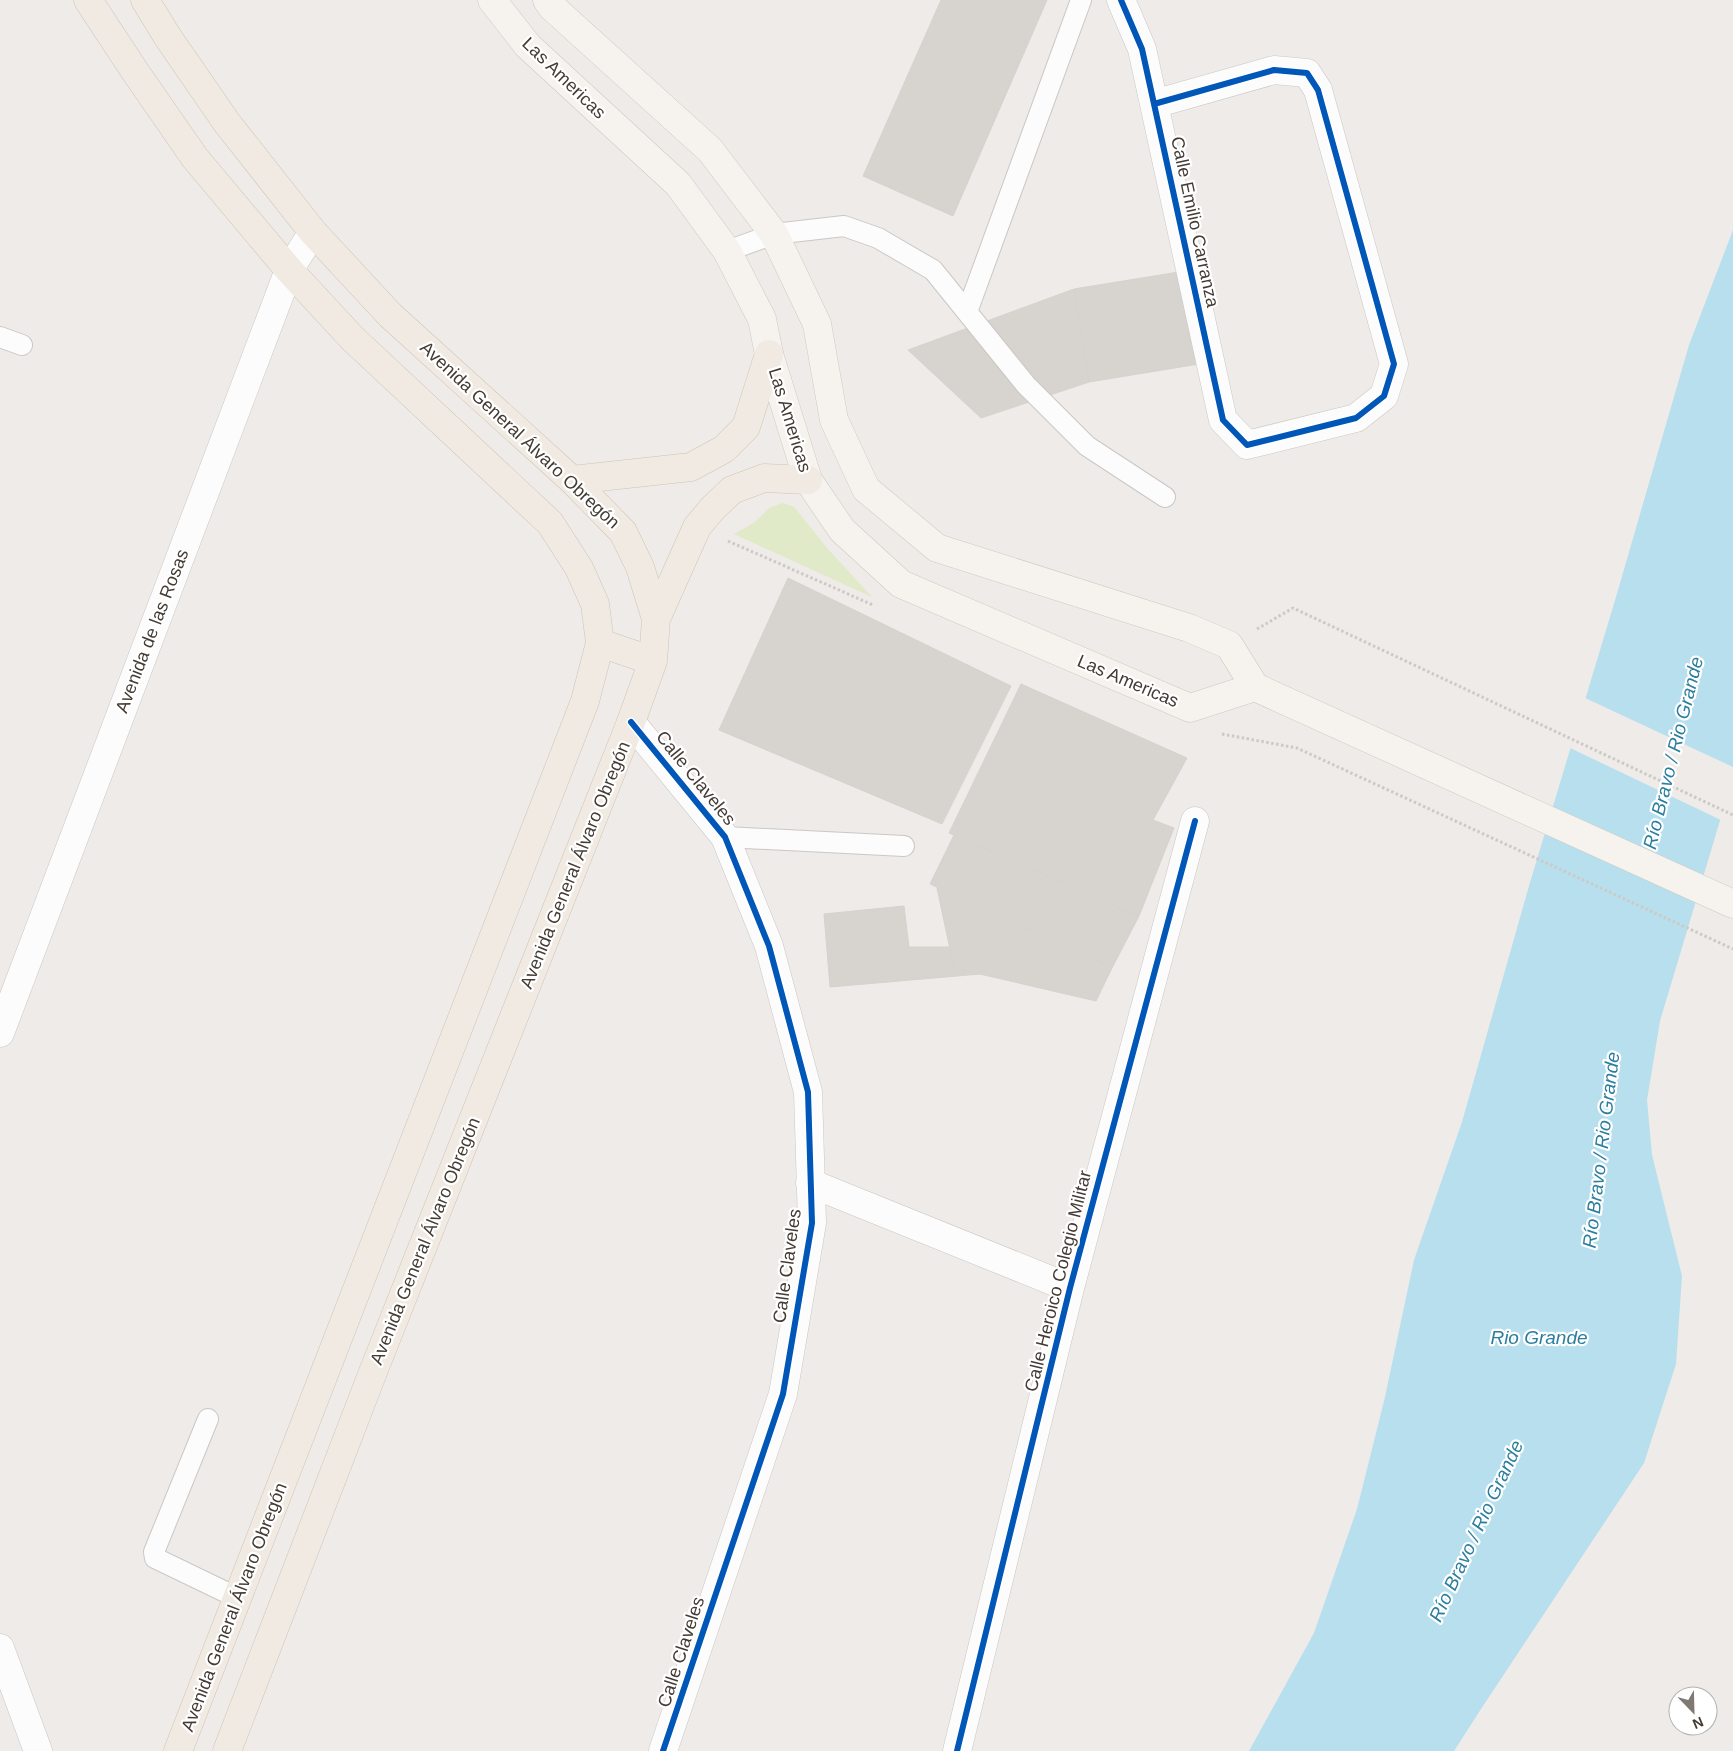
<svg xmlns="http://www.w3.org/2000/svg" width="1733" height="1751" font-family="Helvetica,sans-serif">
	<rect width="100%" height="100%" fill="#eeebe8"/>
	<path fill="#e0e9c8" d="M783,503L794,507L827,548L872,597L734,534L755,522L769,508Z"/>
	<path fill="#b7dfed" d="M1733,230V777L1660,1021L1647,1100L1652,1155L1682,1276L1676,1364L1644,1463L1481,1709L1454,1751H1249L1314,1633L1357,1509L1385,1397L1414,1260L1462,1122L1529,886L1616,597L1689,345Z"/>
	<path fill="#eeebe8" d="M1583,697L1733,767V786L1723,821L1568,747Z"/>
	<path fill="#d7d3cf" stroke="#d6d2ce" d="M941,0H1047L953,216L863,176Z
		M1185,271L1199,364L1089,382L1074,289Z
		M1074,289L1089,382L981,418L908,350Z
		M788,578L1011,686L942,824L719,730Z
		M1021,684L1187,758L1153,820L1174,828L1139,916L949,833Z
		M954,835L1139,916L1112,968L930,884Z
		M937,888L1112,968L1096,1001L954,968Z
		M904,906L909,947H950L954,968L980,974L830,987L824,914Z"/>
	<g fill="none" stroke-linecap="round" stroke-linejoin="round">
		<defs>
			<path id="lane" d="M727,251L774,234L844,226L878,238L933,270L1026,385L1087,446L1165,497
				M967,312L1081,0
				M0,337L22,345
				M725,837L904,846
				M208,1419L154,1552L155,1558L238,1598"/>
			<path id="street" d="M1121,0L1142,49L1223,420L1247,445L1356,418L1384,396L1394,364L1318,90L1307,73L1274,70L1154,104
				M631,722L725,837L769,946L808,1092L812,1223L783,1394L663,1751
				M0,1033L289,270L313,232
				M810,1183L1070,1288
				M0,1648L38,1751
				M957,1751L1070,1288L1195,821"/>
			<path id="secondary" d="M492,0L528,46L678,184L727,251L762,319L769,354L808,480L842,530L901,584L1190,708L1255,687
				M547,0L552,7L710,150L774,234L817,324L834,420L866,489L937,548L1189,628L1229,645L1255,687
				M1255,687L1733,904"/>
			<path id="primary" d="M88,0L134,70L195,158L289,270L353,339L550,523L579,568L595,604L600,643L585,701L178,1751
				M145,0L167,36L227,123L313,232L390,315L572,480L623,532L640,567L656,619L653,661L631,722L373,1372L227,1751
				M572,480L691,467L724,449L746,427L769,354
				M656,619L697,527L713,508L732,490L764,478L808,480
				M600,643L653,661"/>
		</defs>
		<use href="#lane" stroke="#cbc7c4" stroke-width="22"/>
		<use href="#street" stroke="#cbc7c4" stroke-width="29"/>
		<use href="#secondary" stroke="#cfc9c0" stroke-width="29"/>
		<use href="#primary" stroke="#d0c4b5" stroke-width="29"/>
		<path stroke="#cdcac6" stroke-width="3" stroke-dasharray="2.5 2.5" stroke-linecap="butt" d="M728,541L873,605
			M1257,629L1293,608L1733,815
			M1222,734L1297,748L1733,949"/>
		<use href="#lane" stroke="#fcfcfc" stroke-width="20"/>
		<use href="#street" stroke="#fcfcfc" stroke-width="28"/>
		<use href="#secondary" stroke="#f6f3ee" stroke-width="28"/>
		<use href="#primary" stroke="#f0eae2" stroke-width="28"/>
		<defs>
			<path id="cycleway" d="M1121,0L1142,49L1223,420L1247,445L1356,418L1384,396L1394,364L1318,90L1307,73L1274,70L1154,104
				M631,722L725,837L769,946L808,1092L812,1223L783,1394L663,1751
				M957,1751L1070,1288L1195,821"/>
		</defs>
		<use href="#cycleway" stroke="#fff" stroke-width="9"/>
		<use href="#cycleway" stroke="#0057b8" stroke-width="6"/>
	</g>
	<g text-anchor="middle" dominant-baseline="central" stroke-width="4.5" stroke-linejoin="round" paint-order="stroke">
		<g font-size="18" fill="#443c34" stroke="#fff">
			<text transform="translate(564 78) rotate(44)">Las Americas</text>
			<text transform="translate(1195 222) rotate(78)">Calle Emilio Carranza</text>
			<text transform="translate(790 420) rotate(73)">Las Americas</text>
			<text transform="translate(520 435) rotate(43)">Avenida General Álvaro Obregón</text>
			<text transform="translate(152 631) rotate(-69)">Avenida de las Rosas</text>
			<text transform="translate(1128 681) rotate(23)">Las Americas</text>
			<text transform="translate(696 778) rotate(51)">Calle Claveles</text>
			<text transform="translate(575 865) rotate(-68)">Avenida General Álvaro Obregón</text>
			<text transform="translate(425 1241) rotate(-68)">Avenida General Álvaro Obregón</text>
			<text transform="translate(787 1266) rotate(-82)">Calle Claveles</text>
			<text transform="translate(1058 1281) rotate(-76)">Calle Heroico Colegio Militar</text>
			<text transform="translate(234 1607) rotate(-69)">Avenida General Álvaro Obregón</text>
			<text transform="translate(681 1652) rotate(-72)">Calle Claveles</text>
		</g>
		<g font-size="19" font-style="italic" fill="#2c7e9f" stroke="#fff">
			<text transform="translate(1673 753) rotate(-76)">Río Bravo / Rio Grande</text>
			<text transform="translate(1601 1150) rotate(-83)">Río Bravo / Rio Grande</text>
			<text x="1539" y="1337">Rio Grande</text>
			<text transform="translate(1476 1531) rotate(-65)">Río Bravo / Rio Grande</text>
		</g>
	</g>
	<g transform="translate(1693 1711) rotate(157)"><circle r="24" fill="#ffffff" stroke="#b4b1ae"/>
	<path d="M0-4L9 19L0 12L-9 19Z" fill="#807973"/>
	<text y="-8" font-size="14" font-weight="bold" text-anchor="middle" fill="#443c34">N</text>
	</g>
</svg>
